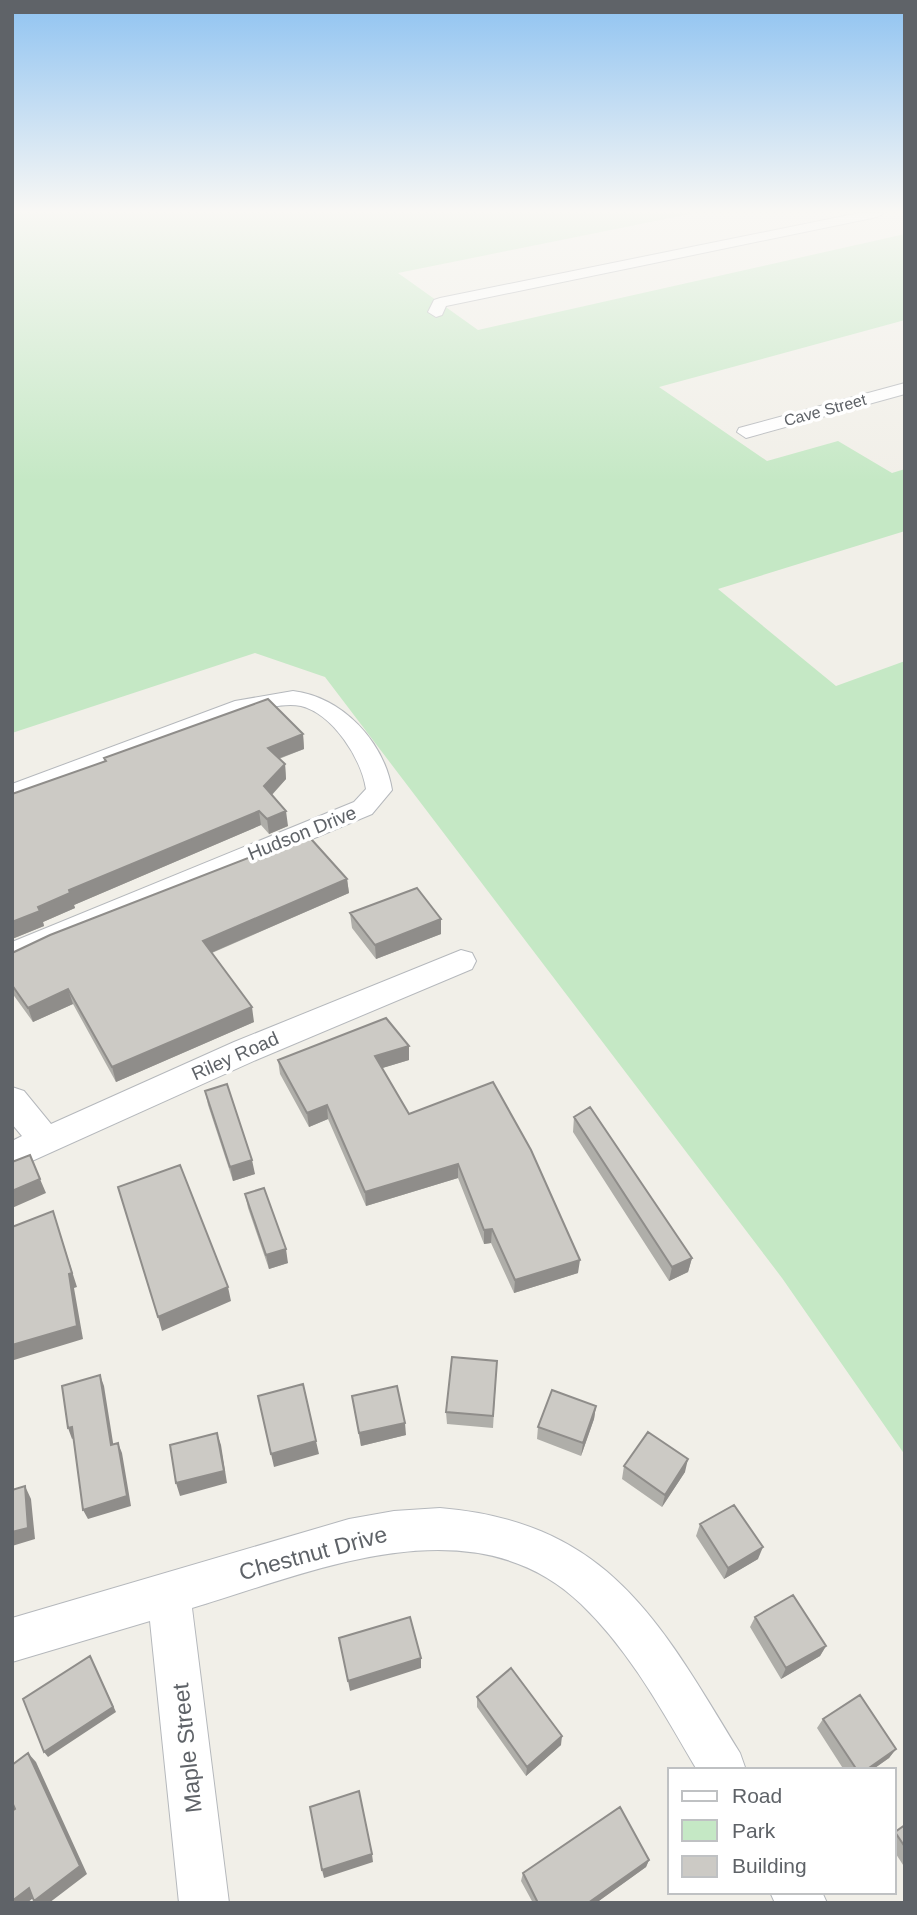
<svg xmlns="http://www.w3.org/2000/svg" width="917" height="1915" font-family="Arial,sans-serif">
	<rect width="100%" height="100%" fill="#f1efe8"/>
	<path fill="#c5e8c5" d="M12,213H695L398,273L478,330L905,234V320L659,387L767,461L838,441L892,473L905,469V531L718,589L836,686L905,661V1455L782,1278L325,677L255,653L12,733Z"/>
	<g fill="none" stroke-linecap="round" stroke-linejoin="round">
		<defs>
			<path id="minor" d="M859,213H884L877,217L446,306L442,315L436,317L428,312L434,300L440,298Z
				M905,383V394L746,438L737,432L739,428Z
				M293,691C342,697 384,741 392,790L372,814L12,965V942L354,802L366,789C361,758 333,714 301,706C285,703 267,708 252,711L12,801V784L235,701Z
				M461,950L472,953L476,961L472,969L256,1060L12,1170V1141L22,1136L12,1124V1087L24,1091L51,1124L234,1042Z
				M440,1508C609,1522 660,1622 740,1753L746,1770H697C663,1712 630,1651 581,1604C473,1500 313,1572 192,1608L229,1903H179L150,1621L12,1662V1618L349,1519L394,1511Z
				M770,1892H822L827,1903H775Z"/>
		</defs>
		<use href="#minor" stroke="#b5b8bc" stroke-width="2"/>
		<use href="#minor" fill="#fff" fill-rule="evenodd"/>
	</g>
	<path fill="#afaea9" d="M303,734L304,749L279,759L285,764L286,779L272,795L288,826L269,834L261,825L74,905L75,908L43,922L44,926L12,939L105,761L104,758Z
		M347,879L349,893L212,953L254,1022L116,1082L73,1004L33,1022L12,993V953Z
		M350,913L441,919V934L376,959L352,928Z
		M278,1060H409L382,1068L409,1114L578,1273L514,1293L491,1243L484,1244L458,1178L366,1206L328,1119L309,1127L280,1074Z
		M205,1091L255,1174L233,1181L208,1105Z
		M574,1117L692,1258L688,1272L669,1281L573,1132Z
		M245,1194L288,1263L269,1269L248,1208Z
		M497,1361L493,1428L447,1424L446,1412Z
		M352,1396L406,1435L361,1446Z
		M596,1406L594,1419L581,1456L537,1439L538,1427Z
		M624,1466L685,1472L662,1507L622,1479Z
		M700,1524L758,1559L724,1579L696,1536Z
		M755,1617L826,1646L820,1656L781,1679L750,1627Z
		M477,1697L561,1745L526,1776L477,1707Z
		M823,1719L896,1749L889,1758L872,1770H844L817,1728Z
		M905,1825V1868L894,1851V1832Z
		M649,1860L646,1867L596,1903H533L521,1881L523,1873Z"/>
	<path fill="#8f8d8a" d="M303,734L304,749L269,762L268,748Z
		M285,764L286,779L266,801L264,786Z
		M259,811L261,825L74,905L75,908L43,922L44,926L12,939V922L69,890Z
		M286,811L288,826L269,834L267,819Z
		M347,879L349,893L206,955L203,941Z
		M441,919V934L376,959L375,945Z
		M68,989L73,1004L33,1022L28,1008Z
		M252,1007L254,1022L116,1082L112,1067Z
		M409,1046V1060L376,1070L375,1056Z
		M327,1105L328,1119L309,1127L307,1113Z
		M252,1160L255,1174L233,1181L230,1167Z
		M458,1164V1178L366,1206L365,1192Z
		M40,1179L46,1193L12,1208V1191Z
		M53,1211L77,1287L74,1288L83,1339L14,1360L12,1356V1345Z
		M492,1229L491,1243L484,1244V1230Z
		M286,1249L288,1263L269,1269L266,1255Z
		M692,1258L688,1272L669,1281L672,1267Z
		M580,1260L578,1273L514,1293L515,1280Z
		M228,1287L231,1301L162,1331L158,1317Z
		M100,1375L104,1386L115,1455L111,1445Z
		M596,1406L594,1419L581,1456L583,1443Z
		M405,1423L406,1435L361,1446L359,1433Z
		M72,1427L76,1437L72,1439L68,1428Z
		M217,1433L221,1445L227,1483L180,1496L176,1483Z
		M316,1441L319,1454L274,1467L271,1454Z
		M118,1443L122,1453L131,1506L88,1519L83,1510Z
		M688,1459L685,1472L662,1507L665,1495Z
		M25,1486L31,1499L35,1539L12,1546V1532Z
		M763,1547L758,1559L724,1579L728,1568Z
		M826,1646L820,1656L781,1679L786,1668Z
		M90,1656L116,1712L48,1757L44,1752Z
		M421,1658V1668L350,1691L348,1681Z
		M562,1736L561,1745L526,1776L527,1767Z
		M896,1749L889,1758L872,1770H866Z
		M28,1753L36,1762L87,1874L49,1903H36L34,1901Z
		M372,1854L373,1862L324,1878L322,1870Z
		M649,1860L646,1867L596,1903H588Z
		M29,1888L37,1895L27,1903H12V1901Z"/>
	<path fill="#cccac5" stroke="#8f8d8a" stroke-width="2" d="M268,699L303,734L268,748L285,764L264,786L286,811L267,819L259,811L69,890L70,893L38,907L40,911L12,922V794L106,761L104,758Z
		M303,830L347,879L203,941L252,1007L112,1067L68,989L28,1008L12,985V953L50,935L256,855Z
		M417,888L441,919L375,945L350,913Z
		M386,1018L409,1046L375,1056L409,1114L493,1082L531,1150L580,1260L515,1280L492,1229L484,1230L458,1164L365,1192L327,1105L307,1113L278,1060Z
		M227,1084L252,1160L230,1167L205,1091Z
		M590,1107L692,1258L672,1267L574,1117Z
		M30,1155L40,1179L12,1191V1162Z
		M180,1165L228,1287L158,1317L118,1187Z
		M264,1188L286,1249L266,1255L245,1194Z
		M53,1211L72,1273L69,1274L77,1326L12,1345V1227Z
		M452,1357L497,1361L493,1416L446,1412Z
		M100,1375L111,1445L118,1443L127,1496L83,1510L72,1427L68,1428L62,1386Z
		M303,1384L316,1441L271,1454L258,1396Z
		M397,1386L405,1423L359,1433L352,1396Z
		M552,1390L596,1406L583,1443L538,1427Z
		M648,1432L688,1459L665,1495L624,1466Z
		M217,1433L224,1471L176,1483L170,1445Z
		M25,1486L28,1528L12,1532V1490Z
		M734,1505L763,1547L728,1568L700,1524Z
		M793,1595L826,1646L786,1668L755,1617Z
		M410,1617L421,1658L348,1681L339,1638Z
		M90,1656L113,1707L44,1752L23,1699Z
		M511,1668L562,1736L527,1767L477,1697Z
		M860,1695L896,1749L866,1770H857L823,1719Z
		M28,1753L80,1866L34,1901L29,1888L12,1901V1811L15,1809L12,1802V1765Z
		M359,1791L372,1854L322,1870L310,1807Z
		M620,1807L649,1860L588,1903H538L523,1873Z
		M905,1825V1847L895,1832Z"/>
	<linearGradient id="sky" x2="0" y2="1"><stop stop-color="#8fc3f1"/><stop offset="0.44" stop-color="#f9f8f5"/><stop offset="1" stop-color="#f9f8f5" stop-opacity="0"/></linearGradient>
	<rect width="917" height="481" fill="url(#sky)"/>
	<g text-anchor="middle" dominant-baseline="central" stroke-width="7" stroke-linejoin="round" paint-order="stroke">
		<g font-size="16" fill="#5f6368" stroke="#fff">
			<text transform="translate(825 410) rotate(-15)">Cave Street</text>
		</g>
		<g font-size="19" fill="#5f6368" stroke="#fff">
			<text transform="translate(302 833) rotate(-22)">Hudson Drive</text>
			<text transform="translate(235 1056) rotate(-24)">Riley Road</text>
		</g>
		<g font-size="23" fill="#5f6368" stroke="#fff">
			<text transform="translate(313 1553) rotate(-15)">Chestnut Drive</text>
			<text transform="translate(187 1748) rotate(-96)">Maple Street</text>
		</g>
	</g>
	<rect width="917" height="1915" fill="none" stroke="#5f6368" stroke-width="28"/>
	<rect x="668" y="1768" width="228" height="126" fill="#ffffff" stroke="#bfc1c3" stroke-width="2"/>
	<rect x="682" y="1791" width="35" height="10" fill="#ffffff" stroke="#bfc1c3" stroke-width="2"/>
	<text x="732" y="1803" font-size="21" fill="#5f6368">Road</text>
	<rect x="682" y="1820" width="35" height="21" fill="#c5e8c5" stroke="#bfc1c3" stroke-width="2"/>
	<text x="732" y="1838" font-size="21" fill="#5f6368">Park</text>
	<rect x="682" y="1856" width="35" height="21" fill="#cccac5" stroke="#bfc1c3" stroke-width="2"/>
	<text x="732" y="1873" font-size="21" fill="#5f6368">Building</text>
</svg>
